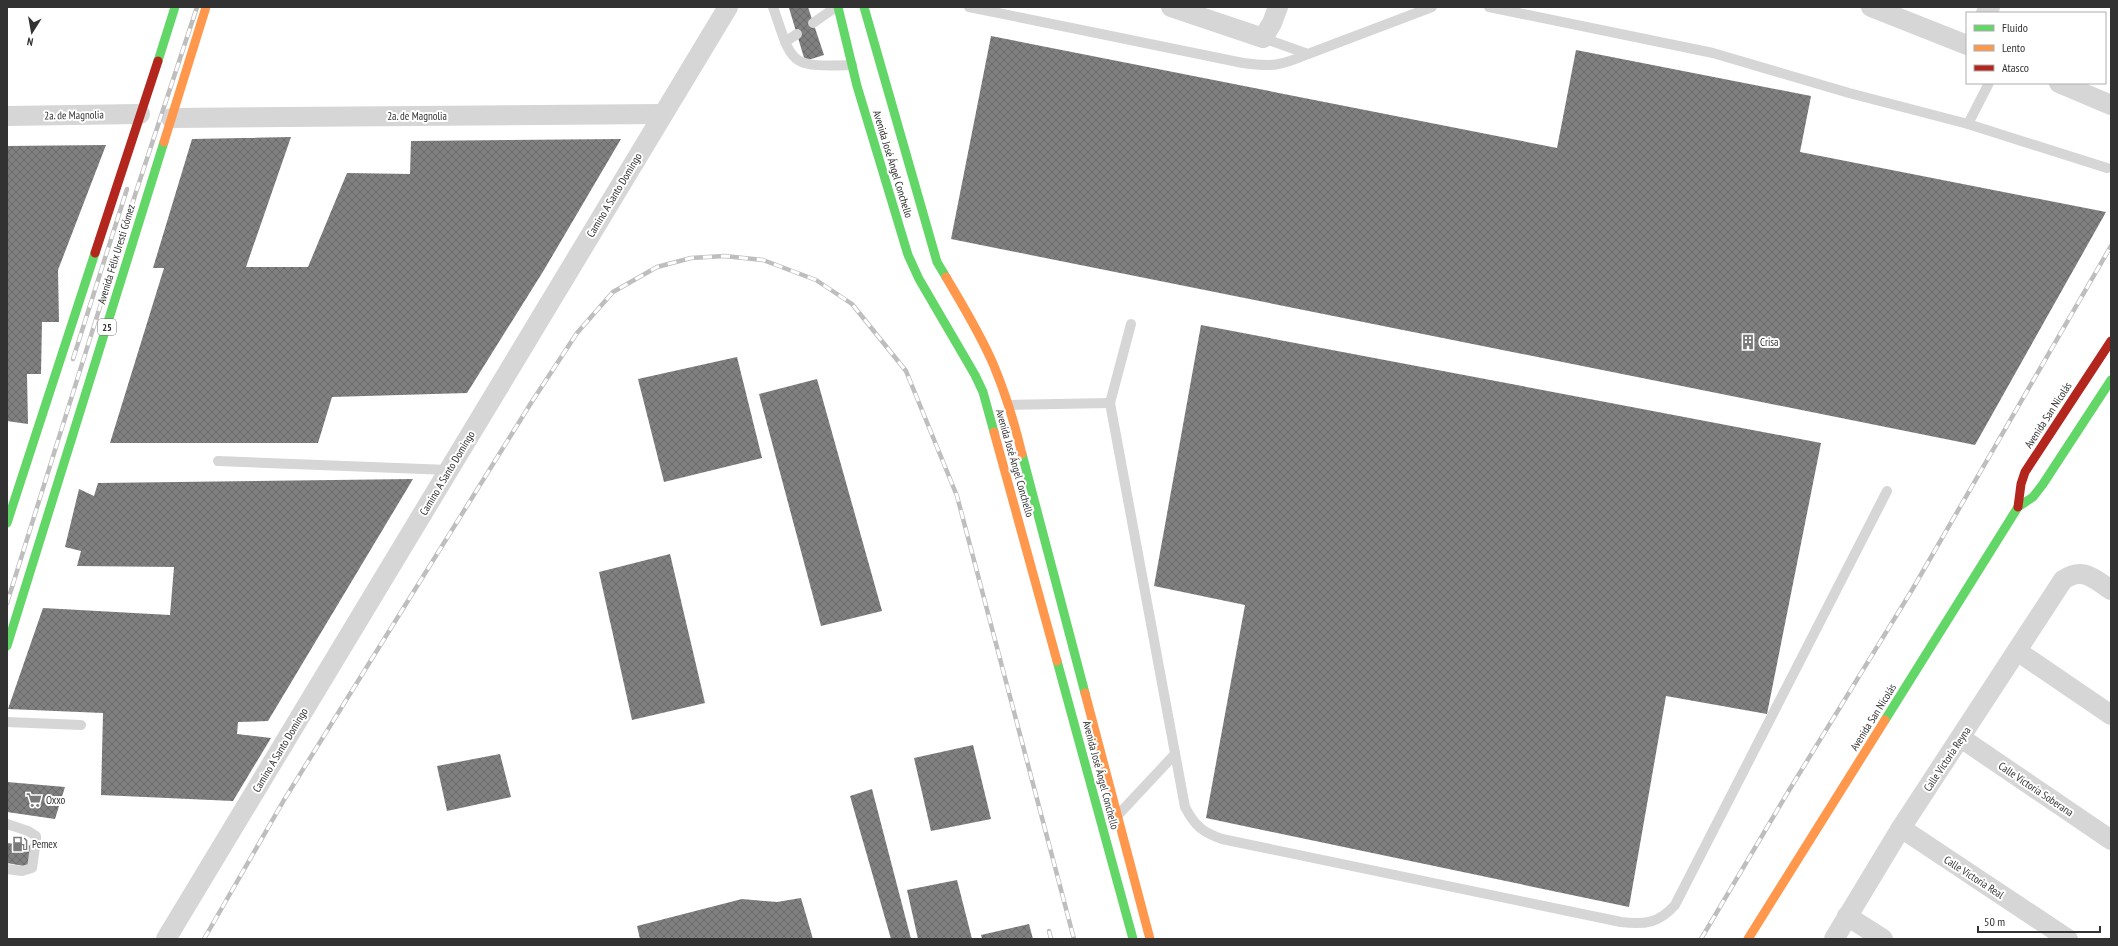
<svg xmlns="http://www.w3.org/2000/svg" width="2118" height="946" viewBox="0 0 2118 946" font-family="'PT Sans Narrow',sans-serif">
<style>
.building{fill:url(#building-cross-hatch)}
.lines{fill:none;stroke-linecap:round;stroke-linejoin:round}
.lane{stroke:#d6d6d6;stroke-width:10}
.street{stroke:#d6d6d6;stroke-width:20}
.fast{stroke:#63d668;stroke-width:9}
.slow{stroke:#ff974d;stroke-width:9}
.jam{stroke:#b3261e;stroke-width:9}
.rail-casing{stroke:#bebebe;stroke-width:4.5}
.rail{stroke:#fff;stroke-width:3;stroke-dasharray:9;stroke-linecap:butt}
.labels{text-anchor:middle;stroke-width:4;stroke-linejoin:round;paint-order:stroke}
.shield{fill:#fff;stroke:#707070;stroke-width:1}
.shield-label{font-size:10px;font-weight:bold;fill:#323232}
.street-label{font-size:11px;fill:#323232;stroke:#fff}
.poi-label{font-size:11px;fill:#323232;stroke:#fff;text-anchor:start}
</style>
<defs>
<pattern id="building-cross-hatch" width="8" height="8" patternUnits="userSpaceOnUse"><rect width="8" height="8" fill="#808080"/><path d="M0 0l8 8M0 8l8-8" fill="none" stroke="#696969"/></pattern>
</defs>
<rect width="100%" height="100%" fill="#fff"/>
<!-- building -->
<g class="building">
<path d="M793 7H808L824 55 805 61 789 8Z"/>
<path d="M991 36 1557 148 1576 50 1811 96 1800 152 2106 212 1975 445 951 239Z"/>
<path d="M291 137 246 267H308L347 173 410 174 411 141 621 139 544 270 467 393 332 397 318 443H110L164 268H153L192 139Z"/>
<path d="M106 145 58 270 59 322H42L41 374H27L28 424 7 421V146Z"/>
<path d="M1201 325 1821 443 1767 714 1666 696 1629 907 1206 818 1245 605 1154 586Z"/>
<path d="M737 357 762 458 664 482 638 379Z"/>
<path d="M817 379 882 611 821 626 759 394Z"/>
<path d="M413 479 268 721 238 722 237 734 271 738 233 801 101 795 103 713 8 709 43 608 170 615 174 567 77 566 81 551 65 547 79 489 94 496 98 483Z"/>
<path d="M670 554 705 703 632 720 599 572Z"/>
<path d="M973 745 991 819 931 831 914 758Z"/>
<path d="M500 754 511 797 447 811 437 766Z"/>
<path d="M7 782 65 787 55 819 7 812Z"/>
<path d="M872 789 911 939H891L850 796Z"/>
<path d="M7 843 34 846 29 867 7 863Z"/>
<path d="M957 880 972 939H918L907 890Z"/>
<path d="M801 898 813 939H640L637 926 742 899 777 902Z"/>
<path d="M1029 924 1033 939H982L981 935Z"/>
</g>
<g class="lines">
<!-- lane -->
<g class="lane">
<path d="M773 7C793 65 788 67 852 65"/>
<path d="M969 7 1243 63C1272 67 1280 66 1308 54"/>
<path d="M1489 7 1713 53 1849 93 1968 124 1989 83"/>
<path d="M813 23 836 7"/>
<path d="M1263 38 1308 54 1432 7"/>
<path d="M785 42 797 34"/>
<path d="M1968 124 2107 168"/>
<path d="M1131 324 1110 403 1185 807C1195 826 1202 832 1222 839L1621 922C1645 925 1659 923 1675 905L1887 491"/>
<path d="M1009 405 1110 403"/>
<path d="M218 461 449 470"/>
<path d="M7 722 81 725"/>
<path d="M1118 815 1175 754"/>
<path d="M7 824 28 831 36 836V840L32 868 22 871 7 869"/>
</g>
<!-- street -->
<g class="street">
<path d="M1171 7 1263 38 1272 23 1278 7"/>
<path d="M1871 7 1967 45"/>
<path d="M1986 13 1990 7"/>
<path d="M2059 83 2111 105"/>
<path d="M7 116 140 114"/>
<path d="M171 118 662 114"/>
<path d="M2017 651 2111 715"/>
<path d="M1961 738 2111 840"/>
<path d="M1901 828 2068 939"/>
<path d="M1847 916 1883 939"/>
<path d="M166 939 728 7"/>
<path d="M1834 939 1901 828 2063 580C2083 566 2094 579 2111 590"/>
</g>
<!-- fast -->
<g class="fast">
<path d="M838 7 857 86 908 255 919 279 975 375 983 392 994 432"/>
<path d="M864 7 937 262 946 277"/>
<path d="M158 61 175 7"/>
<path d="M1022 454 1085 693"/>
<path d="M7 523 95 253"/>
<path d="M7 646 164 142"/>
<path d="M1057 661 1133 939"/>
<path d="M1885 720 2018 507 2033 497 2043 484 2111 380"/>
</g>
<!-- slow -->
<g class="slow">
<path d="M164 142 206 7"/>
<path d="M946 277C963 306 981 335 994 366 1006 395 1015 425 1022 454"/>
<path d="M994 432 1057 661"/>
<path d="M1085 693 1150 939"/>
<path d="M1748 939 1885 720"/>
</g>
<!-- jam -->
<g class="jam">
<path d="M95 253 158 61"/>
<path d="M2018 507 2021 484 2025 472 2111 341"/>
</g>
<defs>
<g id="rail">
<path d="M73 359 127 189"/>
<path d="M7 603 136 192 197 7"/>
<path d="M1049 931 1051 939"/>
<path d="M204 939 284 800 531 403 577 333 613 292 657 267 691 258 724 256 763 260 816 280 852 304 906 371 957 496 1074 939"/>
<path d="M1701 939 1788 792 1912 590 2111 246"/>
</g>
</defs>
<!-- rail casing -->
<use href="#rail" class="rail-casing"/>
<!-- rail -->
<use href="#rail" class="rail"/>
</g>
<!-- icons -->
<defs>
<symbol id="building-bare" viewBox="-9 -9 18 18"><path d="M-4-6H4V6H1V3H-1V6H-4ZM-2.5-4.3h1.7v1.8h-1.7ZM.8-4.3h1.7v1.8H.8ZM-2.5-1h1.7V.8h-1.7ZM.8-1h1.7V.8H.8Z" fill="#7a7a7a" stroke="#fff" stroke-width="2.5" paint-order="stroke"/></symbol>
<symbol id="supermarket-bare" viewBox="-9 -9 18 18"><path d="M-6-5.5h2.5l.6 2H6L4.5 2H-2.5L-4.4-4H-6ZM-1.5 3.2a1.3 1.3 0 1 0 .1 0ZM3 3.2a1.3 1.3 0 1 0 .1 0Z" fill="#7a7a7a" stroke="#fff" stroke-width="2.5" paint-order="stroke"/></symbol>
<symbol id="fuel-bare" viewBox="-9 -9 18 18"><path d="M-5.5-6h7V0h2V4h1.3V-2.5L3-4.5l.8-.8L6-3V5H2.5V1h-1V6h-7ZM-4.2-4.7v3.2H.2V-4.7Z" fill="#7a7a7a" stroke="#fff" stroke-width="2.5" paint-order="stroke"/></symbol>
</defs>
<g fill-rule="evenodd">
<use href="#building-bare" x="1737" y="331" width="22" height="22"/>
<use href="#supermarket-bare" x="23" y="789" width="22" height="22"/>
<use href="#fuel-bare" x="9" y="833" width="22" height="22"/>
</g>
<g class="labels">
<!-- shield labels -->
<rect class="shield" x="98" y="319" width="18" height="16" rx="3"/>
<g class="shield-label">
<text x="107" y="331">25</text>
</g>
<!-- street labels -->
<g class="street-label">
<text transform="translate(74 115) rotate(-1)" y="4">2a. de Magnolia</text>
<text x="417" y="120">2a. de Magnolia</text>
<text transform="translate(893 164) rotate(73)" y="4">Avenida José Ángel Conchello</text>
<text transform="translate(614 195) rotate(-59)" y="4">Camino A Santo Domingo</text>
<text transform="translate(116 254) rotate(-73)" y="4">Avenida Félix Uresti Gómez</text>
<text transform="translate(2048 415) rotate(-57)" y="4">Avenida San Nicolás</text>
<text transform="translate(1015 463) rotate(74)" y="4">Avenida José Ángel Conchello</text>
<text transform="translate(447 473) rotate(-59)" y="4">Camino A Santo Domingo</text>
<text transform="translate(1873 717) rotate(-58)" y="4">Avenida San Nicolás</text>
<text transform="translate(280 750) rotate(-59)" y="4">Camino A Santo Domingo</text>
<text transform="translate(1947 759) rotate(-56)" y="4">Calle Victoria Reyna</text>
<text transform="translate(1101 775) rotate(75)" y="4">Avenida José Ángel Conchello</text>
<text transform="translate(2036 789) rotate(34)" y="4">Calle Victoria Soberana</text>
<text transform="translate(1974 877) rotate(33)" y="4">Calle Victoria Real</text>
</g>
<!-- poi labels -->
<g class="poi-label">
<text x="1760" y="346">Crisa</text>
<text x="46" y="804">Oxxo</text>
<text x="32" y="848">Pemex</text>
</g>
</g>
<!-- border -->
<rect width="2118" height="946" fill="none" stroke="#323232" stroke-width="16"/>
<!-- legend -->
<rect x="1966" y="12" width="140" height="72" fill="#ffffff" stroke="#adadad"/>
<rect x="1974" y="25" width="20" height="6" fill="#63d668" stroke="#adadad"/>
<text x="2002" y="32" font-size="12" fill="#323232">Fluido</text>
<rect x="1974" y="45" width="20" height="6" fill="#ff974d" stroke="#adadad"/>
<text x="2002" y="52" font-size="12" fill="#323232">Lento</text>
<rect x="1974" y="65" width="20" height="6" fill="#b3261e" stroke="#adadad"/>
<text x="2002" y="72" font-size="12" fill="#323232">Atasco</text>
<!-- north arrow -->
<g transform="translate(32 32) rotate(191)" stroke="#ffffff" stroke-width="3" paint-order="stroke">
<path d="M0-3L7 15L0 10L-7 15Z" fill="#323232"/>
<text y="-6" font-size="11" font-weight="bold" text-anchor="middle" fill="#323232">N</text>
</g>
<!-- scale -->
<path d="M1978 926v6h122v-6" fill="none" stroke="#323232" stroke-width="2"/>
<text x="1984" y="926" font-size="12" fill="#323232" stroke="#ffffff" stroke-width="3" paint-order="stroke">50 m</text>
</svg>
